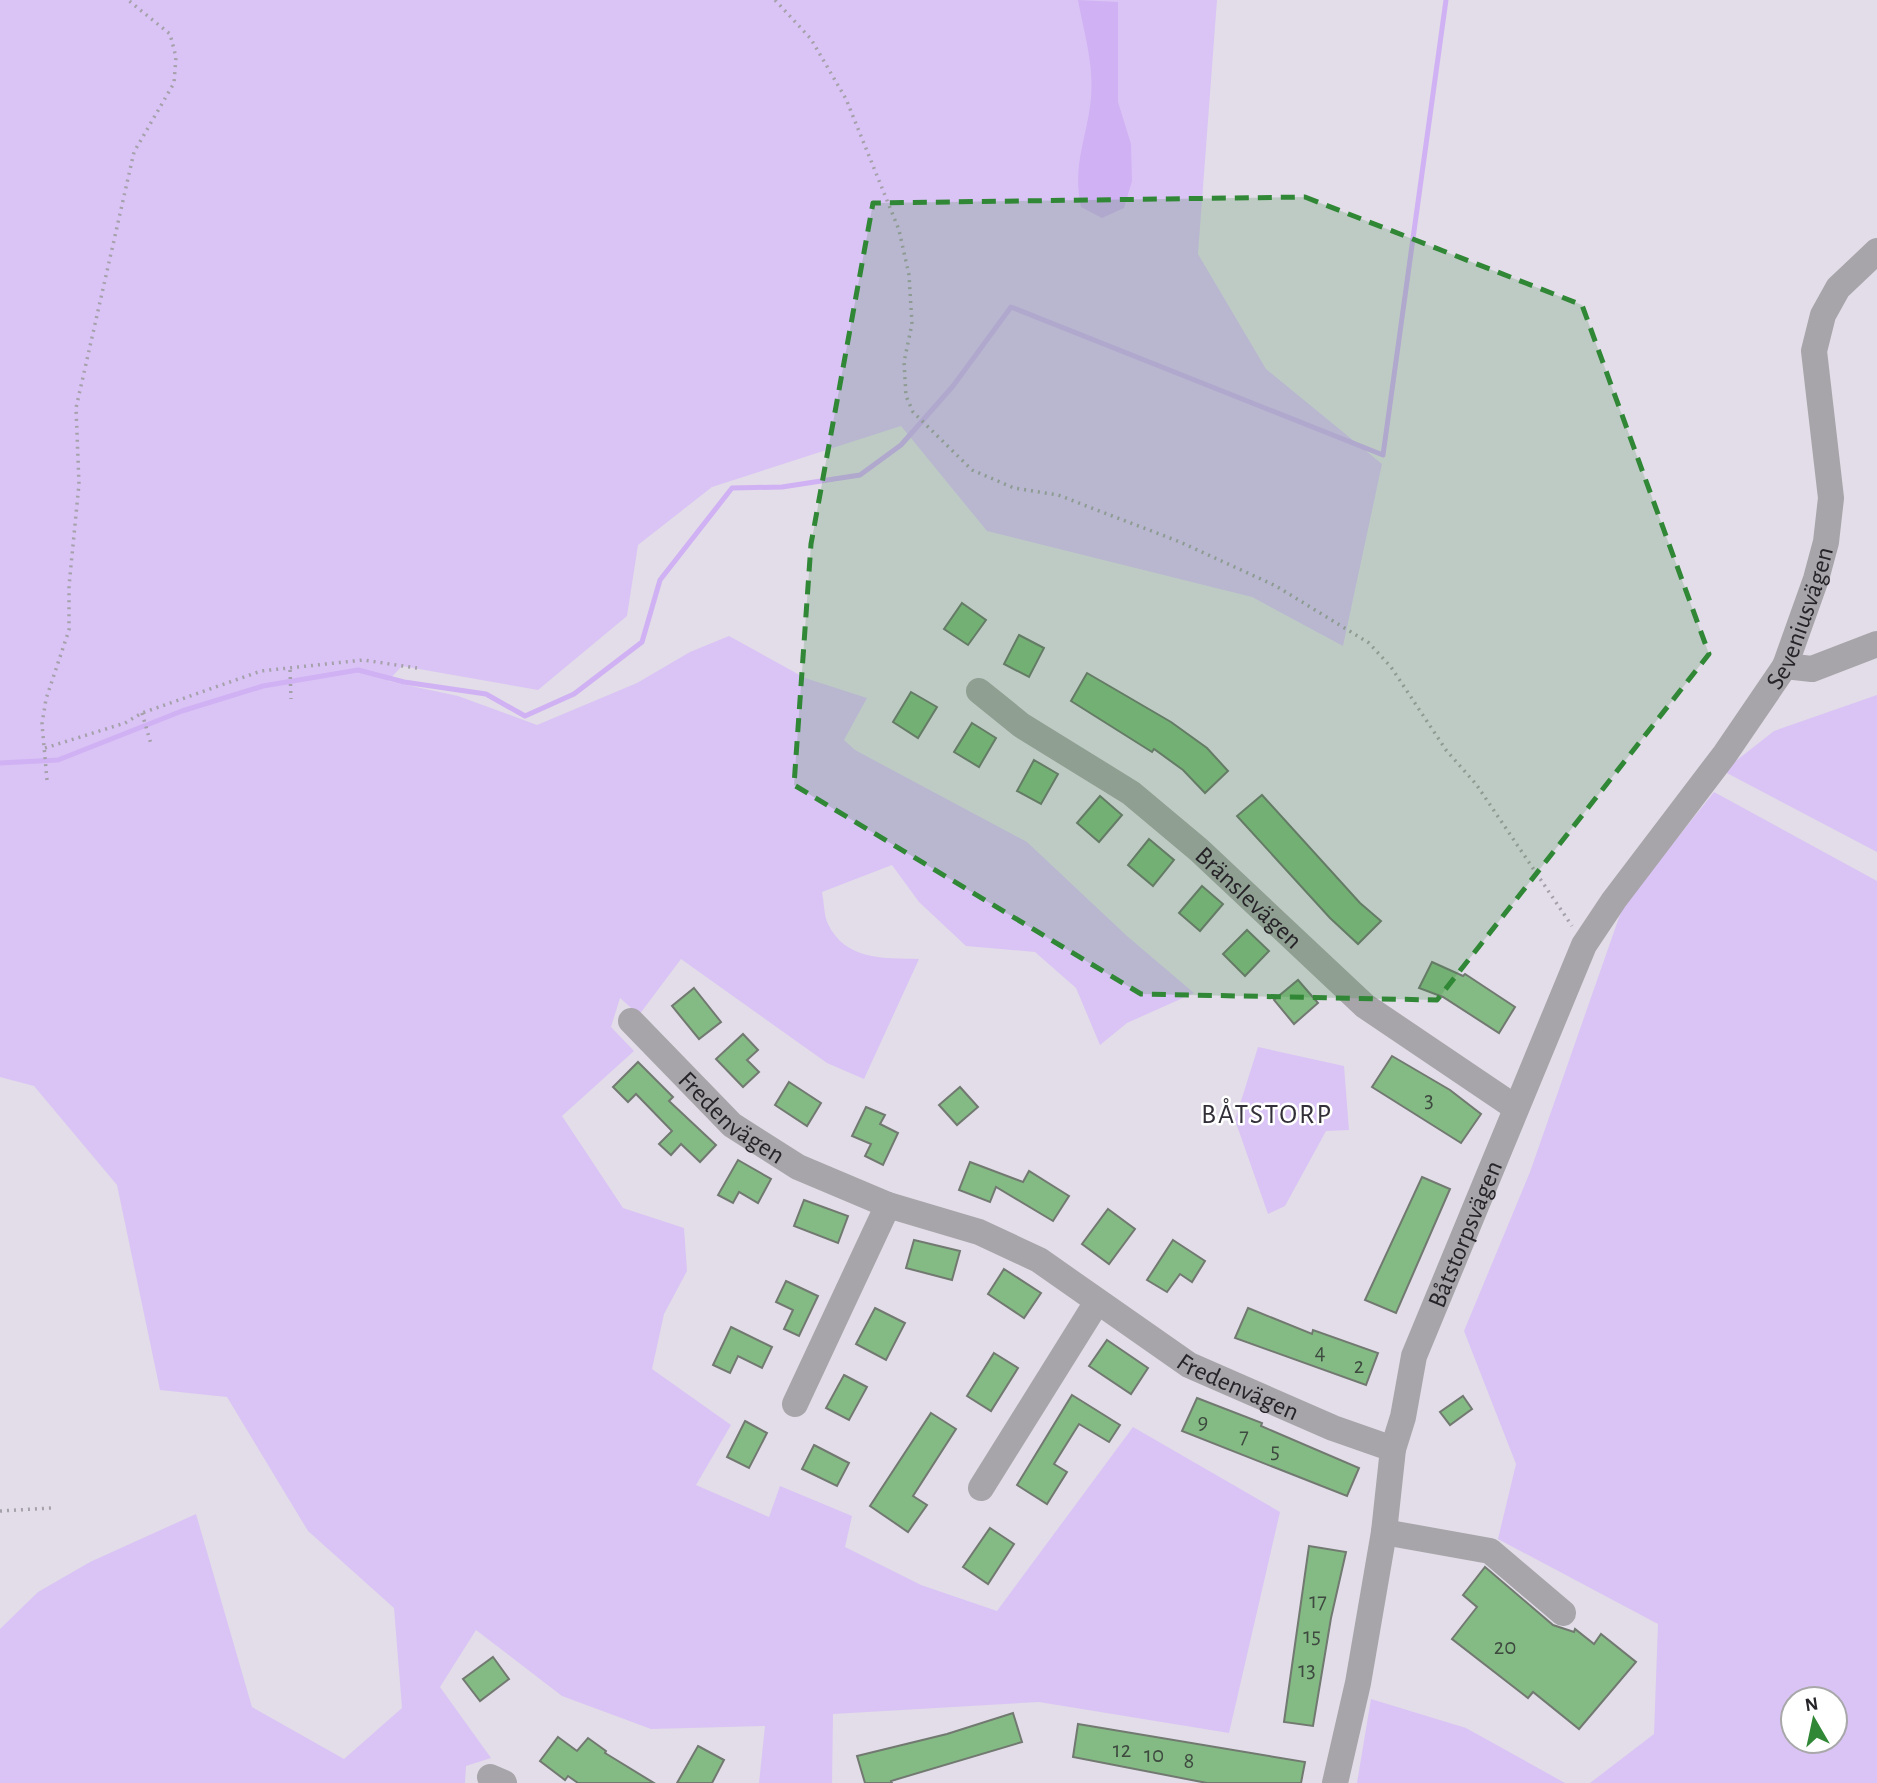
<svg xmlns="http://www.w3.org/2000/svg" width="1877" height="1783" viewBox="0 0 1877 1783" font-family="'Alegreya Sans',sans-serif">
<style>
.green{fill:#dac4f5;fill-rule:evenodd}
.water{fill:#d0b1f3}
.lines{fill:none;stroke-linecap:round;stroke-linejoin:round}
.stream{stroke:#d0b1f3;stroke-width:5}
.building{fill:#84bb84;stroke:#717971;stroke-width:2}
.path{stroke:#a5a1aa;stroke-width:3.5;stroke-dasharray:2 5;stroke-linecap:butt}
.minor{stroke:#a7a5a9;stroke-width:26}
.marked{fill:#308736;fill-opacity:0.2;stroke:#308736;stroke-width:5;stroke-dasharray:14 9;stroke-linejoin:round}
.labels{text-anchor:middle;stroke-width:5;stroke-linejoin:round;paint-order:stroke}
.number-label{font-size:23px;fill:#3e4a3f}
.street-label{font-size:26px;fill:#262428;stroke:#fff}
.neighbourhood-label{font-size:28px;letter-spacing:2px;fill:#343039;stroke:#fff}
</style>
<rect width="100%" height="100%" fill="#e2dde8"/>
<!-- green -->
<g class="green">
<path d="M0 0H1217L1198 254 1266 369 1382 464 1343 646 1252 597 987 531 901 426 712 487 638 545 627 616 538 690 402 666 388 681 458 696 537 725 637 683 690 652 729 636 805 678 867 698 844 740 855 750 1027 842 1127 936 1194 993 1127 1023 1100 1045 1076 988 1035 952 966 946 919 902 892 865 822 892C824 902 824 916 828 924 846 961 884 958 919 959L864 1079 827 1063 681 959 639 1015 620 998 611 1027 634 1051 562 1116 623 1208 684 1228 687 1271 664 1314 652 1369 731 1425 696 1485 769 1517 780 1486 852 1516 845 1547 921 1585 997 1611 1133 1427 1280 1512 1229 1733 1039 1702 833 1714 832 1783H759L765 1726 651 1729 562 1696 476 1630 440 1687 491 1758 466 1766 465 1783H0V1629L38 1592 90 1562 196 1514 252 1707 344 1759 402 1708 394 1608 308 1531 227 1397 160 1390 117 1185 34 1086 0 1077Z"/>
<path d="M1877 695V852L1723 771 1774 731Z"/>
<path d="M1714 792 1877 881V1783H1590L1654 1734 1658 1624 1498 1539 1516 1464 1464 1331 1530 1172 1623 906ZM1793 1699H1835V1741H1793Z"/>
<path d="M1258 1047 1344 1066 1349 1130 1326 1131 1285 1206 1268 1214 1235 1120Z"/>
<path d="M1371 1699 1466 1728 1565 1783H1357Z"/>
</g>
<!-- water -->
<path class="water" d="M1078 0 1118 2V102L1131 144 1132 181 1124 208 1102 218 1081 207C1072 163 1087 139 1091 98 1094 64 1084 33 1078 0Z"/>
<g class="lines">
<!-- stream -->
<path class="stream" d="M0 763 58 760 182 711 263 686 358 670 404 682 486 694 525 716 574 694 642 642 660 580 732 488 782 487 860 475 901 445 953 386 1011 307 1383 455 1446 0"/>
</g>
<!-- building -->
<g class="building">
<path d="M962 603 986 620 968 645 944 629Z"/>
<path d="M1019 635 1044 648 1029 677 1004 664Z"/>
<path d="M1087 673 1171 722 1207 748 1228 771 1205 793 1183 770 1154 749 1152 752 1071 701Z"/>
<path d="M911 692 937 707 918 738 893 722Z"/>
<path d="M972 723 996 738 979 767 954 752Z"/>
<path d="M1034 760 1058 774 1041 804 1017 791Z"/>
<path d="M1262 795 1360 903 1381 921 1358 944 1330 918 1237 816Z"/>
<path d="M1100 796 1122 815 1099 842 1077 823Z"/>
<path d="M1149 839 1174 860 1153 886 1128 865Z"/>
<path d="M1202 886 1223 904 1200 931 1179 913Z"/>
<path d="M1247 930 1269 951 1245 976 1223 954Z"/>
<path d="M1432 962 1463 976 1465 974 1515 1007 1499 1033 1443 997 1419 988Z"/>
<path d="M1298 980 1318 1003 1294 1024 1274 1000Z"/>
<path d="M694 988 721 1022 699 1039 672 1006Z"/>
<path d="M743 1034 758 1050 747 1060 759 1072 743 1087 716 1059Z"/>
<path d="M1392 1056 1450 1090 1481 1114 1461 1143 1372 1087Z"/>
<path d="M638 1062 673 1097 669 1101 716 1145 700 1162 681 1144 671 1155 659 1144 672 1131 636 1094 628 1102 613 1087Z"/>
<path d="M789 1082 821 1103 807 1126 775 1105Z"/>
<path d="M960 1087 978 1107 957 1125 939 1105Z"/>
<path d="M866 1107 885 1115 880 1124 898 1133 883 1165 865 1156 871 1144 852 1136Z"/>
<path d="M738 1160 771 1179 758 1203 739 1192 733 1203 718 1195Z"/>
<path d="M970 1162 1023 1182 1029 1171 1069 1196 1053 1221 996 1187 990 1202 959 1190Z"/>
<path d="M1422 1177 1450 1189 1396 1313 1365 1300Z"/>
<path d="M804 1200 848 1216 838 1243 794 1226Z"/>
<path d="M1108 1209 1135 1229 1109 1264 1082 1244Z"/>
<path d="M914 1240 960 1251 952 1280 906 1268Z"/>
<path d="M1173 1240 1205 1261 1192 1282 1180 1274 1167 1292 1147 1280Z"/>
<path d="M1004 1269 1041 1293 1024 1318 988 1294Z"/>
<path d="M786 1281 818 1296 799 1336 784 1329 793 1310 776 1302Z"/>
<path d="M875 1308 905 1323 886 1360 856 1344Z"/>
<path d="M1248 1308 1312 1334 1313 1330 1378 1353 1366 1385 1235 1338Z"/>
<path d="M731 1327 772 1347 762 1368 738 1356 730 1373 713 1365Z"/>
<path d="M1107 1340 1148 1368 1131 1394 1089 1366Z"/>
<path d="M994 1353 1018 1368 991 1411 967 1396Z"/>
<path d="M844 1375 867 1387 849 1420 826 1408Z"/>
<path d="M1072 1395 1120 1425 1109 1442 1079 1424 1054 1464 1067 1472 1047 1504 1017 1485Z"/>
<path d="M1463 1396 1472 1409 1450 1425 1440 1412Z"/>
<path d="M1197 1398 1262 1423 1261 1426 1359 1468 1347 1496 1182 1431Z"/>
<path d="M931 1413 956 1429 913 1496 927 1505 908 1532 870 1506Z"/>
<path d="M745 1421 767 1433 749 1468 727 1457Z"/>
<path d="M814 1445 849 1463 837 1486 802 1469Z"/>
<path d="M990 1528 1014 1544 988 1584 963 1567Z"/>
<path d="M1309 1546 1346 1552 1331 1618 1313 1726 1284 1722Z"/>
<path d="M1485 1567 1553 1625 1574 1632 1575 1629 1594 1644 1601 1634 1636 1662 1579 1729 1533 1692 1528 1698 1452 1639 1477 1607 1463 1595Z"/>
<path d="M493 1657 509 1679 480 1701 463 1679Z"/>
<path d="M1013 1713 1022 1742 891 1781 892 1783H865L857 1756 947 1734Z"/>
<path d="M1078 1724 1305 1762 1301 1783H1207L1073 1757Z"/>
<path d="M558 1737 577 1751 588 1738 606 1751 605 1753 654 1783H578L568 1776 565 1780 540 1761Z"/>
<path d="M698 1746 724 1760 712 1783H677Z"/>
</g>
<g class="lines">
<!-- path -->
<g class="path">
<path d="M775 0 811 39 846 99 899 230 909 275 912 324 904 362 906 396 913 412 972 470 1014 488 1058 495 1180 542 1276 586 1369 643 1391 667 1446 750 1476 784 1572 926"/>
<path d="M290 670 291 699"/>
<path d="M142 713 151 744"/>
<path d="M45 748 125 723 142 713 261 671 363 660 417 668"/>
<path d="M47 780 42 724 46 699 69 630V586L79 484 76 408 134 152 174 83 176 57 170 34 128 0"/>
<path d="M0 1511 51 1508"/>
</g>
<!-- minor -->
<g class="minor">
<path d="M1785 666 1812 669 1877 644"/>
<path id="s1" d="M979 691 1021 725 1131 793 1199 850 1365 1006 1516 1108"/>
<path id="s2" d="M631 1021 732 1125 798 1167 888 1205 979 1232 1039 1260 1189 1365 1333 1428 1393 1449"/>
<path d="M795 1404 888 1205"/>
<path d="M981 1488 1097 1302"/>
<path d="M1384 1532 1490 1551 1563 1613"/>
<path d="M490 1777 504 1783"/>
<path id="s3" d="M1335 1783 1358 1683 1384 1532 1393 1449 1403 1417 1414 1356 1584 945 1614 900 1725 754 1785 666 1816 579 1826 542 1831 498 1814 351 1823 315 1838 288 1877 251"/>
</g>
</g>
<!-- marked area -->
<path class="marked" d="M1305 197 1582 305 1709 654 1437 1000 1141 994 794 785 811 544 873 203Z"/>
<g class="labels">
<!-- number labels -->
<g class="number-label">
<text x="1429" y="1107">3</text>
<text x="1320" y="1359">4</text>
<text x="1359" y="1373">2</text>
<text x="1203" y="1429">9</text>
<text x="1244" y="1443">7</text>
<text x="1275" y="1458">5</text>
<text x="1318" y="1608">17</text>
<text x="1312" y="1643">15</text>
<text x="1505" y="1654">20</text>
<text x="1307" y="1677">13</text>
<text x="1122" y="1757">12</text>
<text x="1154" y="1762">10</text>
<text x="1189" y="1768">8</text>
</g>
<!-- street labels -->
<g class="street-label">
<text dy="9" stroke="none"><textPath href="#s3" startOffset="1274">Seveniusvägen</textPath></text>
<text dy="9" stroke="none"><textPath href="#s1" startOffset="341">Bränslevägen</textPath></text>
<text dy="9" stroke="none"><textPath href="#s2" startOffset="140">Fredenvägen</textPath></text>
<text dy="9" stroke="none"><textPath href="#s3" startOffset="567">Båtstorpsvägen</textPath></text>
<text dy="9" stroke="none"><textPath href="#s2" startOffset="719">Fredenvägen</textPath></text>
</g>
<!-- neighbourhood labels -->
<g class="neighbourhood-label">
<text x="1267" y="1123">BÅTSTORP</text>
</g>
</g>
<!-- north arrow -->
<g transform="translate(1814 1720) rotate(351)"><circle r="33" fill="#ffffff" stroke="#a8a7a9" stroke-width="2"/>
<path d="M0-5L12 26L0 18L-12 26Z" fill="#308736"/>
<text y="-10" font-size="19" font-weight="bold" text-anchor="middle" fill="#262428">N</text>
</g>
</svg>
